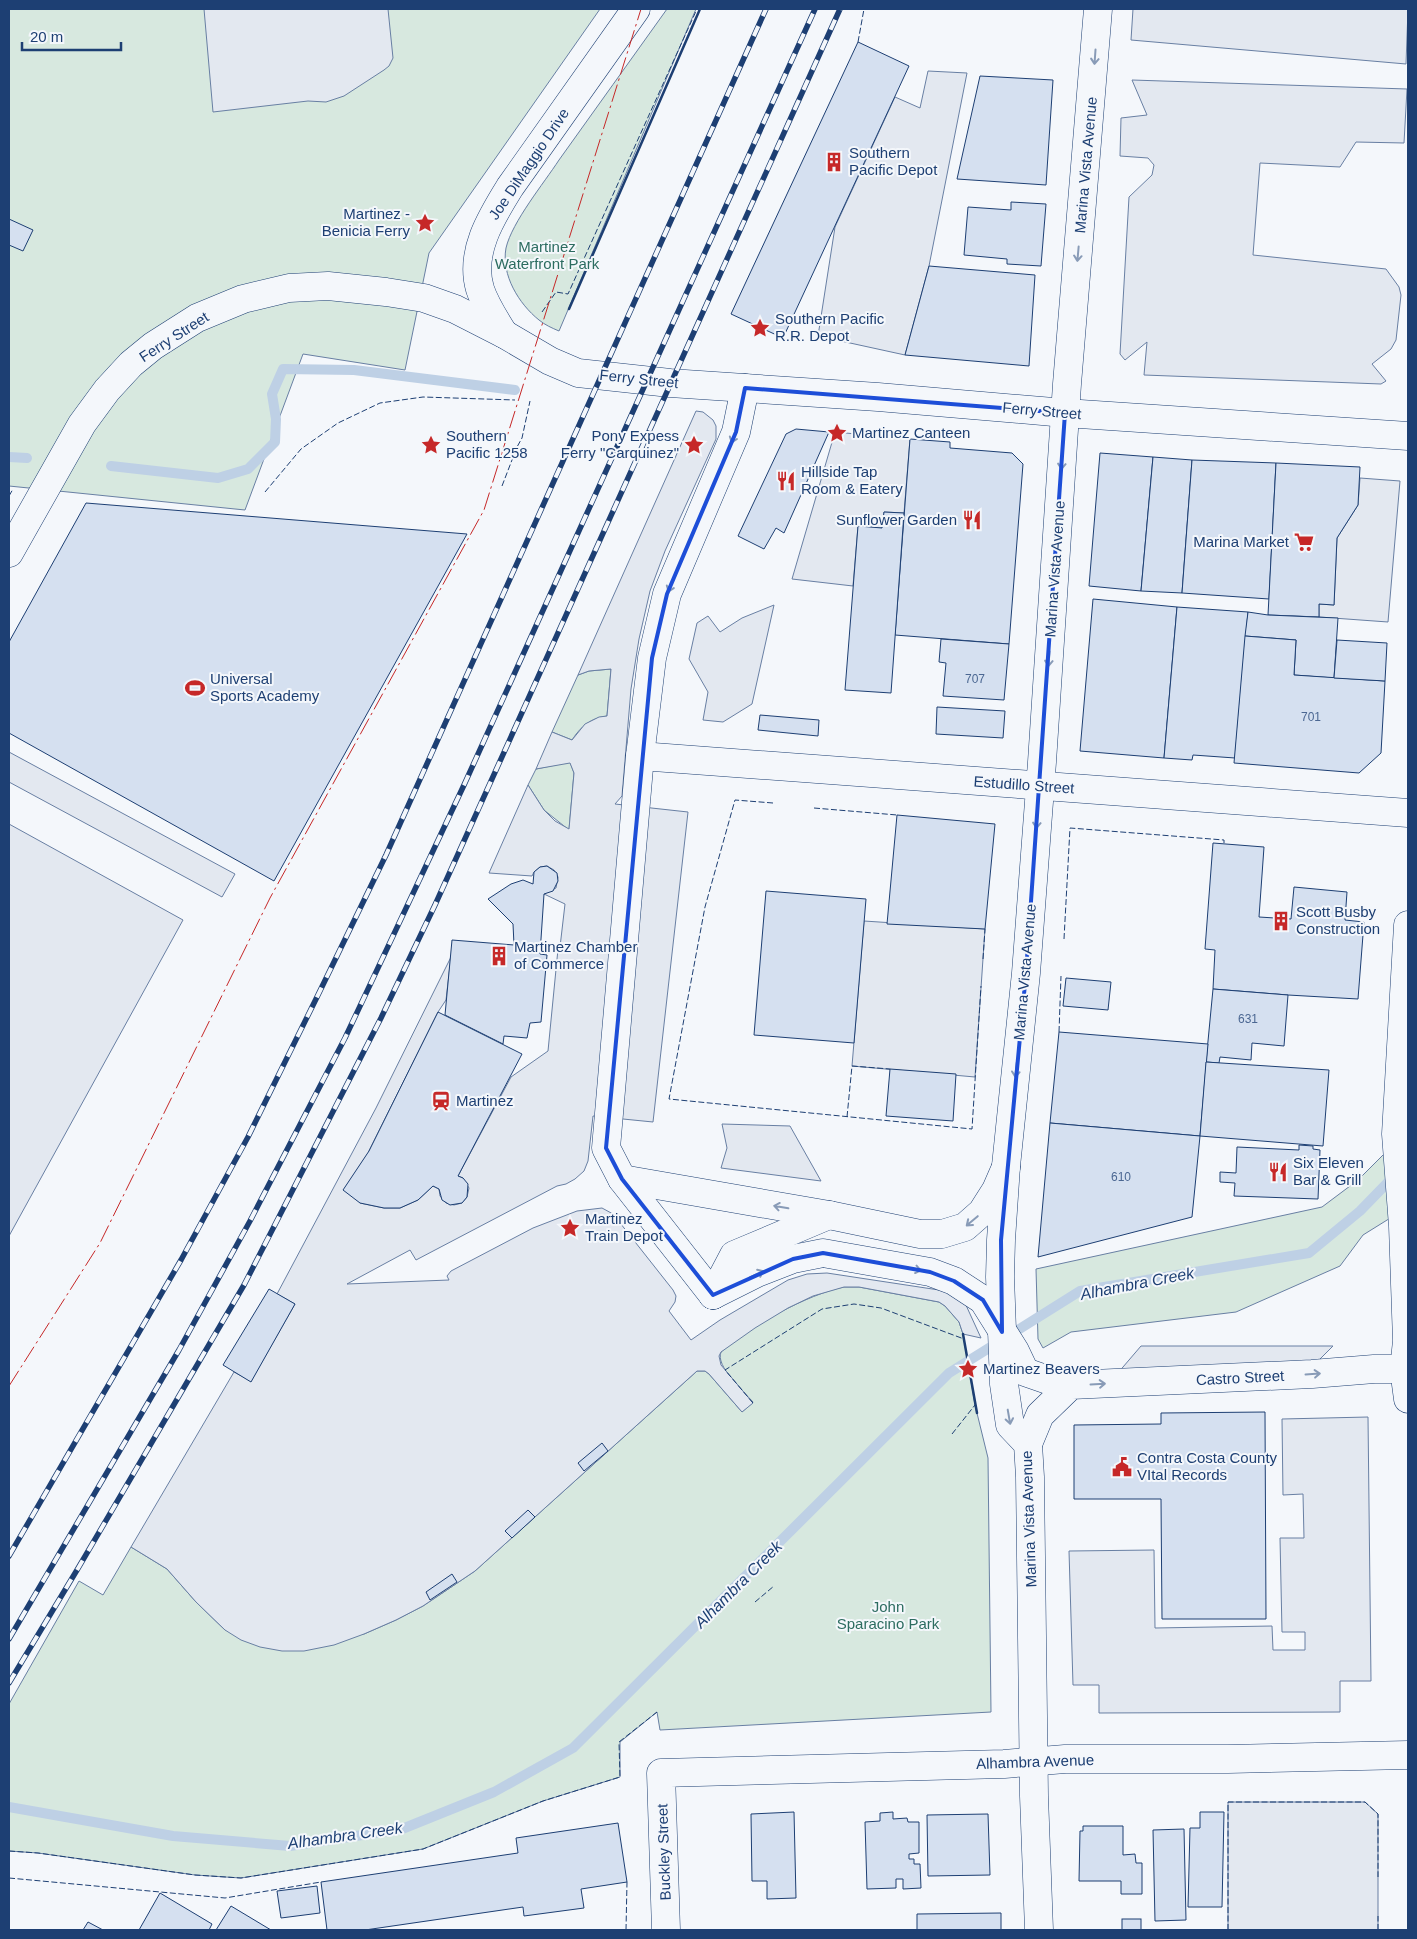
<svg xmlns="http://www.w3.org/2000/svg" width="1417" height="1939" viewBox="0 0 1417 1939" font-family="Arial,sans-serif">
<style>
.green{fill:#d7e8df;stroke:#687fa3}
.parking{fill:#e3e8f0;stroke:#687fa3}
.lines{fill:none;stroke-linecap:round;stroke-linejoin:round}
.stream{stroke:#bed0e5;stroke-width:10}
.building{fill:#d5e0f0;stroke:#1d3f73}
.minor-casing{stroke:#1d3f73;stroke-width:29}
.major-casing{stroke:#1d3f73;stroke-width:29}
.minor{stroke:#f4f7fb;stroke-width:28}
.major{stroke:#f4f7fb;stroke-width:28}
.rail-casing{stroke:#1d3f73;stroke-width:5.5}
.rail{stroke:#f4f7fb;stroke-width:4;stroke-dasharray:11;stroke-linecap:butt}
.fence{stroke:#1d3f73;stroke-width:1;stroke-dasharray:6 2.5;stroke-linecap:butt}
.wall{stroke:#1d3f73;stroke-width:2.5}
.power{stroke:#c62828;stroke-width:1;stroke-dasharray:18 4 2.5 4;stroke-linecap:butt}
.oneway{stroke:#889bb7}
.marked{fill:none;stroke:#1d4ed8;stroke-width:4;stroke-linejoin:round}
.labels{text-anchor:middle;stroke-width:4;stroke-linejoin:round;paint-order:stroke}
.number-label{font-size:12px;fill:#4b6792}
.poi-label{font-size:15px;fill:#1d3f73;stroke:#f4f7fb;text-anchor:start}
.street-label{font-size:15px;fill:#1d3f73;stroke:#f4f7fb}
.park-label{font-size:15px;fill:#2c6c60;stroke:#f4f7fb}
.water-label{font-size:16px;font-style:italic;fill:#1d3f73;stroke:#f4f7fb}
</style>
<rect width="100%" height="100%" fill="#f4f7fb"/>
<!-- green -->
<g class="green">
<path d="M9 9H600L429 253 405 370 303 354 245 510 9 486Z"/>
<path d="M667 9H696L559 331C552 328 545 325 539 320 519 304 501 275 506 248 512 222 544 183 559 160 595 110 631 59 667 9Z"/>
<path d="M611 669 607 716C591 718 581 726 572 740L552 732 578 675 589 671Z"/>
<path d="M570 762 574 773 569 830 544 810 528 785 536 769Z"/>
<path d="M1408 1130V1207L1363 1235 1340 1266 1236 1312 1071 1332 1043 1348 1038 1339 1036 1269 1322 1207 1358 1180Z"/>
<path d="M844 1287H859L939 1302 945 1306 959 1322 963 1334 975 1405 988 1458 991 1712 660 1730 657 1712 620 1742V1777L543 1801 423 1849 241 1878 195 1875 38 1853 9 1851V1704L79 1581 103 1595 131 1547 167 1569 196 1602 225 1630 364 1634 396 1620 423 1606 475 1571 697 1371H705L709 1374 742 1412 753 1402C744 1392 715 1366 721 1352 748 1327 808 1294 844 1287Z"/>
</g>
<!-- parking -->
<g class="parking">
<path d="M204 9H388L393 58 389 66 384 70 344 96 326 102 308 101 213 112Z"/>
<path d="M1133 9H1408L1406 64 1131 40Z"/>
<path d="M928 71 967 73 929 266 905 355 818 336 835 227 895 97 920 108Z"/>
<path d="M1132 80 1407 89 1404 143 1356 142 1340 167 1260 163 1253 255 1386 269 1399 287 1401 295 1396 340 1391 349 1372 364 1386 381 1381 384 1144 375 1147 342 1125 360 1120 354 1129 197 1152 175 1154 165 1148 158 1120 156 1121 118 1147 115Z"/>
<path d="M696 411 703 412 713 420 716 426V439L665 551 650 591 639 639 631 689 622 796 615 804 688 812 653 1122 593 1116 588 1161 584 1171 575 1179 566 1184 557 1186 416 1260 410 1250 347 1284 449 1280 447 1276 451 1271 533 1228 577 1211 602 1208 613 1214 673 1290 676 1296 675 1302 669 1311 691 1340 720 1320 788 1280 807 1274 827 1273 939 1290 951 1294 965 1303 981 1338 963 1334 959 1322 945 1306 939 1302 859 1287H844L813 1296 788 1308 755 1328 721 1352 719 1356 721 1365 753 1403 742 1412 709 1374 705 1371H697L475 1571 423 1606 396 1620 364 1634 334 1645 304 1651H282L260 1647 241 1640 225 1630 196 1602 167 1569 131 1547 234 1372 251 1381 295 1304 277 1294 376 1108 451 957 446 1000 438 1012 369 1151 360 1203 384 1208H400L418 1200 433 1186 439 1189 440 1196 446 1203 454 1205 462 1203 467 1197 469 1188 463 1178 458 1176 511 1077 548 1051 558 949 560 947 565 904 544 894 556 888 558 877 554 870 547 866 540 867 534 872 532 876 489 873 528 785 544 810 555 821 569 829 574 773 570 763 536 769 552 732 572 740 585 724 599 717 607 716 611 669 589 671 578 675Z"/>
<path d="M835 432 910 439 904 513 884 512 882 528 858 526 853 586 792 579Z"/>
<path d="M1360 478 1400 481 1388 622 1319 617V604L1334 605 1337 538 1358 505Z"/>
<path d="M774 605 752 704 723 722 703 720 708 692 689 659 697 623 708 616 720 632 742 618Z"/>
<path d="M9 752 235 874 222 897 9 782Z"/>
<path d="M9 824 183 920 9 1236Z"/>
<path d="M864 921 985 929 975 1077 852 1066Z"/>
<path d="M722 1124 790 1126 821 1181 721 1168 727 1148Z"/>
<path d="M1141 1346H1333L1309 1370 1117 1374Z"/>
<path d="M1368 1417 1371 1681H1340V1712L1099 1713V1685H1073L1069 1551 1154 1550 1155 1628 1272 1626 1273 1650H1305V1632H1282L1280 1538H1304L1303 1494 1283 1495 1282 1419Z"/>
<path d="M1228 1802H1365L1378 1814V1930H1228Z"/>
</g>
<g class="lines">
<!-- stream -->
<g class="stream">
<path d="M9 457 27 458"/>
<path d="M111 466 218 478 248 469 275 442 276 419 272 394 283 369 354 370 515 390"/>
<path d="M9 1807 173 1836 290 1846 402 1829 494 1792 573 1748 949 1373 1080 1291 1309 1253 1360 1211 1395 1175"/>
</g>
</g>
<!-- building -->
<g class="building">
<path d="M858 42 909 66 783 338 731 314Z"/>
<path d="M980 76 1053 80 1046 185 957 179Z"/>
<path d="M1011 202 1046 204 1041 266 1007 264V259L964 255 968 207 1011 210Z"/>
<path d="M9 219 33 230 23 251 9 245Z"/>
<path d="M929 266 1035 275 1029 366 905 355Z"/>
<path d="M796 429 829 432 784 533 776 528 764 549 738 536 786 434Z"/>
<path d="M910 439 950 442V448L1012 453 1023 464 1009 644 895 635Z"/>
<path d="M1100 453 1153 457 1141 591 1089 586Z"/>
<path d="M1153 457 1192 460 1182 593 1141 591Z"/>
<path d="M1192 460 1276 463 1269 599 1182 593Z"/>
<path d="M1276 463 1360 467 1358 505 1337 538 1334 605 1319 604V617L1268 615Z"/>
<path d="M86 503 467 534 274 881 9 733V642Z"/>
<path d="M884 512 904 513 891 693 845 690 858 526 882 528Z"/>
<path d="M1093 599 1177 607 1164 758 1080 751Z"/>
<path d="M1177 607 1248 612 1235 758 1193 755 1192 760 1164 758Z"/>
<path d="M1248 612 1268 615 1338 618 1334 678 1294 675 1296 640 1245 636Z"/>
<path d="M1245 636 1296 640 1294 675 1385 681 1381 753 1359 773 1234 763Z"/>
<path d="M941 639 1009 644 1004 700 943 696 946 663 939 662Z"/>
<path d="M1337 640 1387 643 1385 681 1334 678Z"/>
<path d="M937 707 1005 711 1003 738 936 734Z"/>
<path d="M760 715 819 720 818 736 758 730Z"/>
<path d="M897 815 995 824 985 929 887 924Z"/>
<path d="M1213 843 1264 847 1259 917 1291 919 1294 887 1347 892 1345 920 1364 922 1358 999 1288 995 1213 989 1215 950 1205 949Z"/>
<path d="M547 866 557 873 558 881 553 891 544 894 540 954 547 955 541 1022 530 1023 527 1038 504 1036 503 1044 445 1015 452 940 514 945 513 924 488 899 511 884 523 880 533 884 534 872 540 867Z"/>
<path d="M766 891 866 899 854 1043 754 1035Z"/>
<path d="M1066 978 1111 982 1108 1010 1063 1006Z"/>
<path d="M1213 989 1288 995 1284 1046 1252 1043 1251 1060 1220 1057 1219 1063 1206 1062Z"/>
<path d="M438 1012 522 1054 458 1176 463 1178 468 1184 467 1197 462 1203 450 1205 442 1200 439 1189 433 1186 418 1200 400 1208H384L360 1203 343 1190 369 1151Z"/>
<path d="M1059 1032 1208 1044 1200 1136 1050 1123Z"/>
<path d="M1206 1062 1329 1070 1323 1146 1200 1136Z"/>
<path d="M890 1069 956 1074 953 1121 886 1116Z"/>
<path d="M1050 1123 1200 1136 1192 1217 1038 1257Z"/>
<path d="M1299 1145 1313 1146V1149L1320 1150 1318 1199 1234 1196 1235 1183 1220 1182V1172L1236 1173 1237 1147 1299 1150Z"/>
<path d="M269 1289 295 1304 251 1382 223 1365Z"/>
<path d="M1265 1412 1266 1619H1162L1161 1499H1074V1425L1161 1424V1413Z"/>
<path d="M602 1443 608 1451 584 1471 578 1463Z"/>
<path d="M528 1510 535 1517 512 1538 505 1531Z"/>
<path d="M452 1574 457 1582 430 1600 426 1592Z"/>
<path d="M794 1812 796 1898 767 1899V1881H752L751 1814Z"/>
<path d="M893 1812V1819L907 1818 908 1822H919V1853L909 1854V1859H914V1864H920L921 1888 903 1889V1879H896V1888L867 1889 865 1822 880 1821V1813Z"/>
<path d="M1200 1812H1224L1222 1907H1188L1190 1828H1200Z"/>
<path d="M988 1814 990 1875 928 1876 927 1815Z"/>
<path d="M618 1823 627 1882 581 1889 584 1908 524 1916 523 1907 365 1930H327L321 1882 518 1853 516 1838Z"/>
<path d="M1083 1826H1123V1855L1135 1854 1136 1863H1142V1894H1121V1881H1079L1080 1831H1083Z"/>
<path d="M1184 1829 1186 1920 1155 1921 1153 1830Z"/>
<path d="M317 1886 320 1913 281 1918 277 1891Z"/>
<path d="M160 1893 212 1924 209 1930H139Z"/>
<path d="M231 1906 271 1930H216Z"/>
<path d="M1001 1913V1930H917V1914Z"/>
<rect x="1122" y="1919" width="19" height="11"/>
<path d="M88 1922 103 1930H83Z"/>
</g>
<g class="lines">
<defs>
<g id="minor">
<path d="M504 334C495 320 485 304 480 289 469 252 492 216 510 187L636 9"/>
<path d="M9 553 82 424 107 390 131 364 153 346 197 318 243 299 289 288 328 286 386 292 424 298 455 309 504 334 550 361 578 373 670 383 878 397 1065 413 1408 436"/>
<path d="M640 756 1408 813"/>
<path d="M622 1179 829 1215 920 1234H942L965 1227 982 1212 996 1190 1006 1167"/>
<path d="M713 1295 622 1179 606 1148 640 756 652 658 667 594 736 432 745 388"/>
<path d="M713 1295 757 1273 793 1259 823 1253 930 1272 954 1281 983 1300 1015 1351 1025 1372 1048 1380 1071 1385"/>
<path d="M713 1295 734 1255 829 1215"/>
<path d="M1028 1444 1040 1415 1071 1385 1312 1374 1374 1369H1408"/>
<path d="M666 1930 661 1773 1004 1764 1065 1759H1228L1408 1755"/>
</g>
<g id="major">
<path d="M1408 925 1396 1134 1403 1226 1407 1341 1404 1369 1408 1399"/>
<path d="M1039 1930 1034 1796 1030 1477 1028 1444 1010 1425 1004 1384 1000 1277 1001 1240 1006 1166 1026 973 1042 762 1067 384 1098 9"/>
</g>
</defs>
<!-- minor casing -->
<use href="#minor" class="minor-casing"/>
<!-- major casing -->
<use href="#major" class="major-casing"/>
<!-- minor -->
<use href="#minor" class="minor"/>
<!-- major -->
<use href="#major" class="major"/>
<defs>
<g id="rail">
<path d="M9 1556 181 1260 248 1137 317 997 386 855 766 9"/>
<path d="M9 1639 179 1350 250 1221 345 1038 464 785 815 9"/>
<path d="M9 1683 77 1570 244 1285 381 1018 435 905 840 9"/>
</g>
</defs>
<!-- rail casing -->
<use href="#rail" class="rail-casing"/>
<!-- rail -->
<use href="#rail" class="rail"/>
<!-- fence -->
<g class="fence">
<path d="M858 42 864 9"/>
<path d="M542 312 556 292 568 294 697 9"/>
<path d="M502 486 517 447 522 438 530 401"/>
<path d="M265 492 301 449 338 423 380 403 423 397 515 400"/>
<path d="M9 496 13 489"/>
<path d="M773 803 735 800 705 907 669 1099 972 1129 981 986"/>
<path d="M814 808 897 815"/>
<path d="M1064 939 1070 828 1224 840V843"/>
<path d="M983 959 985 929"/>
<path d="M1059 1032 1061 976"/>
<path d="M847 1117 852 1066 890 1069"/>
<path d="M753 1403 725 1370 822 1309 854 1304 881 1308 964 1339"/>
<path d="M952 1434 975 1405"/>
<path d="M755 1602 774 1586"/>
<path d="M9 1851 38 1853 195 1875 241 1878 423 1849 543 1801 620 1777 619 1742 657 1712"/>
<path d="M9 1878 225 1898 321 1882"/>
<path d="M626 1930 627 1882"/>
<path d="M1228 1930V1802H1365L1378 1814V1877"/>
<path d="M1378 1930V1916"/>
</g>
<!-- wall -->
<g class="wall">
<path d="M569 309 700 9"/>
<path d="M963 1334 977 1413"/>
</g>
<!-- power -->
<path class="power" d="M9 1386 100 1243 270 898 484 510 641 9"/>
</g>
<!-- one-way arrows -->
<defs><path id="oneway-shaft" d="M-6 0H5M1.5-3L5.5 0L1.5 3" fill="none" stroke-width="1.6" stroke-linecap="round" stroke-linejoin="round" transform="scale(1.25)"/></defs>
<g class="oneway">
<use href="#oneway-shaft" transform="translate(1095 57) rotate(94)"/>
<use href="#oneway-shaft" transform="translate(1078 254) rotate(95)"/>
<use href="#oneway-shaft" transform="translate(734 436) rotate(109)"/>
<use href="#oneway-shaft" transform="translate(1062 462) rotate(94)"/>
<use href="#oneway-shaft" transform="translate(671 585) rotate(111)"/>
<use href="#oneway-shaft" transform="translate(1049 659) rotate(94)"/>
<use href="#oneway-shaft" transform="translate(1037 821) rotate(94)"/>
<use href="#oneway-shaft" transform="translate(1016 1070) rotate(96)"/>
<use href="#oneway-shaft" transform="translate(781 1207) rotate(-170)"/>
<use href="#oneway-shaft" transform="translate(972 1221) rotate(140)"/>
<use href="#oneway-shaft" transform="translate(914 1269) rotate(11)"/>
<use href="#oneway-shaft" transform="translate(757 1274) rotate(-24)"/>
<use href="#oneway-shaft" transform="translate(1313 1374) rotate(-4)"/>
<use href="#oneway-shaft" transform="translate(1098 1384) rotate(-3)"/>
<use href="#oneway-shaft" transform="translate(1009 1417) rotate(80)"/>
</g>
<!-- marked area -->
<path class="marked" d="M745 388 1065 413 1026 973 1001 1240 1002 1332 983 1300 954 1281 930 1272 823 1253 793 1259 713 1295 622 1179 606 1148 652 658 667 594 736 432Z"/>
<!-- icons -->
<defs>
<symbol id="building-bare" viewBox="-9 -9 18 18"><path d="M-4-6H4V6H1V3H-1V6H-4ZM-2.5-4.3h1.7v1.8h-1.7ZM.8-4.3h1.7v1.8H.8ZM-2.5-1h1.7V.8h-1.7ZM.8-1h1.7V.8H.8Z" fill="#c62828" stroke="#f4f7fb" stroke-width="2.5" paint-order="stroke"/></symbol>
<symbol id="sight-bare" viewBox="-9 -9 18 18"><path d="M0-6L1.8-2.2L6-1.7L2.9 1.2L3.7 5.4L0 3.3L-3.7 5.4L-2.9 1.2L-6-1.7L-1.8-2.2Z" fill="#c62828" stroke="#f4f7fb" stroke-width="2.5" paint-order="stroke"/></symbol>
<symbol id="restaurant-bare" viewBox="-9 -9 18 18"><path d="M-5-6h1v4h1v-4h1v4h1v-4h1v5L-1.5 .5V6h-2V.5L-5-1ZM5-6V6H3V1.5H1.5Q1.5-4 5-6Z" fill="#c62828" stroke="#f4f7fb" stroke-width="2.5" paint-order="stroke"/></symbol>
<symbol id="supermarket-bare" viewBox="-9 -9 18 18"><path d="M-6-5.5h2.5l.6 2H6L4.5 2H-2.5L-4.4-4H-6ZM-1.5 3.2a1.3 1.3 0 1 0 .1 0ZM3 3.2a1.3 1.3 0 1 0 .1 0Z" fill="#c62828" stroke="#f4f7fb" stroke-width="2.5" paint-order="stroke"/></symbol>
<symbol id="stadium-bare" viewBox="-9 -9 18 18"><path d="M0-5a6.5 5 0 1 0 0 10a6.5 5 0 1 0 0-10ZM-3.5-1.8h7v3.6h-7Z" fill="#c62828" stroke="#f4f7fb" stroke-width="2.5" paint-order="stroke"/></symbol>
<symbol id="station-bare" viewBox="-9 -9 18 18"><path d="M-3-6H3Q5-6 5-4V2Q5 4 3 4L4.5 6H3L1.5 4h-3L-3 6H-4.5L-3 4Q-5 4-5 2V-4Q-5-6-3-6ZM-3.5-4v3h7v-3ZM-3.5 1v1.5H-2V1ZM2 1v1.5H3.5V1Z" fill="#c62828" stroke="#f4f7fb" stroke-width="2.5" paint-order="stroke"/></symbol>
<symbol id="civic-bare" viewBox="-9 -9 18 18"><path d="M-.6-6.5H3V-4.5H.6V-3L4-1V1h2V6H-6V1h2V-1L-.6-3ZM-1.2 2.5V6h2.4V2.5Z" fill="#c62828" stroke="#f4f7fb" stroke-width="2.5" paint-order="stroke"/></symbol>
</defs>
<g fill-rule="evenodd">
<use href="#building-bare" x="820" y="148" width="28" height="28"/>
<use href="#sight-bare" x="411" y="209" width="28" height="28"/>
<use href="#sight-bare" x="746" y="314" width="28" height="28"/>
<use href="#sight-bare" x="823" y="419" width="28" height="28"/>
<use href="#sight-bare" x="417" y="431" width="28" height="28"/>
<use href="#sight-bare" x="680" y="431" width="28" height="28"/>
<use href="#restaurant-bare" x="772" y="467" width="28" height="28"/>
<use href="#restaurant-bare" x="958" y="506" width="28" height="28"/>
<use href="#supermarket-bare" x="1290" y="528" width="28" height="28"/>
<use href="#stadium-bare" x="181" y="674" width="28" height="28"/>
<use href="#building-bare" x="1267" y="907" width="28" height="28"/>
<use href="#building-bare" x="485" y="942" width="28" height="28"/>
<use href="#station-bare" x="427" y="1087" width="28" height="28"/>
<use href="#restaurant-bare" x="1264" y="1158" width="28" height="28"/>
<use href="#sight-bare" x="556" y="1214" width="28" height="28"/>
<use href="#sight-bare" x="954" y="1355" width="28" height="28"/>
<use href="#civic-bare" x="1108" y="1453" width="28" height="28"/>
</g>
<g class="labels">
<!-- number labels -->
<g class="number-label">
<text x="975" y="683">707</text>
<text x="1311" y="721">701</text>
<text x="1248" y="1023">631</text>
<text x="1121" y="1181">610</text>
</g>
<!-- poi labels -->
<g class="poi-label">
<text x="849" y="158">Southern<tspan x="849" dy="17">Pacific Depot</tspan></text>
<text x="410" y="219" text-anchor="end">Martinez -<tspan x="410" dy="17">Benicia Ferry</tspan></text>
<text x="775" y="324">Southern Pacific<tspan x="775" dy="17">R.R. Depot</tspan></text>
<text x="852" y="438">Martinez Canteen</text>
<text x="446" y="441">Southern<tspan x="446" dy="17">Pacific 1258</tspan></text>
<text x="679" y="441" text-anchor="end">Pony Expess<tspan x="679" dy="17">Ferry "Carquinez"</tspan></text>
<text x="801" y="477">Hillside Tap<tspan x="801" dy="17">Room &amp; Eatery</tspan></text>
<text x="957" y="525" text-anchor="end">Sunflower Garden</text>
<text x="1289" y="547" text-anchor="end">Marina Market</text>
<text x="210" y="684">Universal<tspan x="210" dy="17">Sports Academy</tspan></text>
<text x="1296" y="917">Scott Busby<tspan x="1296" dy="17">Construction</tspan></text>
<text x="514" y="952">Martinez Chamber<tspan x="514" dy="17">of Commerce</tspan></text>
<text x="456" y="1106">Martinez</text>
<text x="1293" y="1168">Six Eleven<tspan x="1293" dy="17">Bar &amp; Grill</tspan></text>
<text x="585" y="1224">Martinez<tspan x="585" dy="17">Train Depot</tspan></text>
<text x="983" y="1374">Martinez Beavers</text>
<text x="1137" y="1463">Contra Costa County<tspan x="1137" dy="17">VItal Records</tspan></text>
</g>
<!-- street labels -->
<g class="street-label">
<text transform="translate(529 164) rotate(-56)" y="5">Joe DiMaggio Drive</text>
<text transform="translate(1086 165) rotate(-85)" y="5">Marina Vista Avenue</text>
<text transform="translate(174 337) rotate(-33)" y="5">Ferry Street</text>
<text transform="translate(639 379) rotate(6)" y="5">Ferry Street</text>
<text transform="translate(1042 411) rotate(5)" y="5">Ferry Street</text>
<text transform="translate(1055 569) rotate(-86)" y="5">Marina Vista Avenue</text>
<text transform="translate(1024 785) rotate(4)" y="5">Estudillo Street</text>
<text transform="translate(1025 972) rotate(-85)" y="5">Marina Vista Avenue</text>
<text transform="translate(1240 1378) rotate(-3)" y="5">Castro Street</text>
<text transform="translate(1029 1519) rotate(-92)" y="5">Marina Vista Avenue</text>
<text transform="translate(1035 1762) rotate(-2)" y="5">Alhambra Avenue</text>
<text transform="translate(664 1852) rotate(-92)" y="5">Buckley Street</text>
</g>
<!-- park labels -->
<g class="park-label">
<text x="547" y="252">Martinez<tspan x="547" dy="17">Waterfront Park</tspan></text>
<text x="888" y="1612">John<tspan x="888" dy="17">Sparacino Park</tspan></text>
</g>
<!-- water labels -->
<g class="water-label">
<text transform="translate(1137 1283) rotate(-11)" y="6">Alhambra Creek</text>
<text transform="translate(738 1584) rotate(-45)" y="6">Alhambra Creek</text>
<text transform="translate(345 1835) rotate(-8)" y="6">Alhambra Creek</text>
</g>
</g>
<!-- border -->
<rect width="1417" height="1939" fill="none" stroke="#1d3f73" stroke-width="20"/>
<!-- scale -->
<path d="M22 42v8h99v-8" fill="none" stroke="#1d3f73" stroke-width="2.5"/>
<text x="30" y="42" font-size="15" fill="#1d3f73" stroke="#f4f7fb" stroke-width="4" paint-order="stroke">20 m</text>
</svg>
